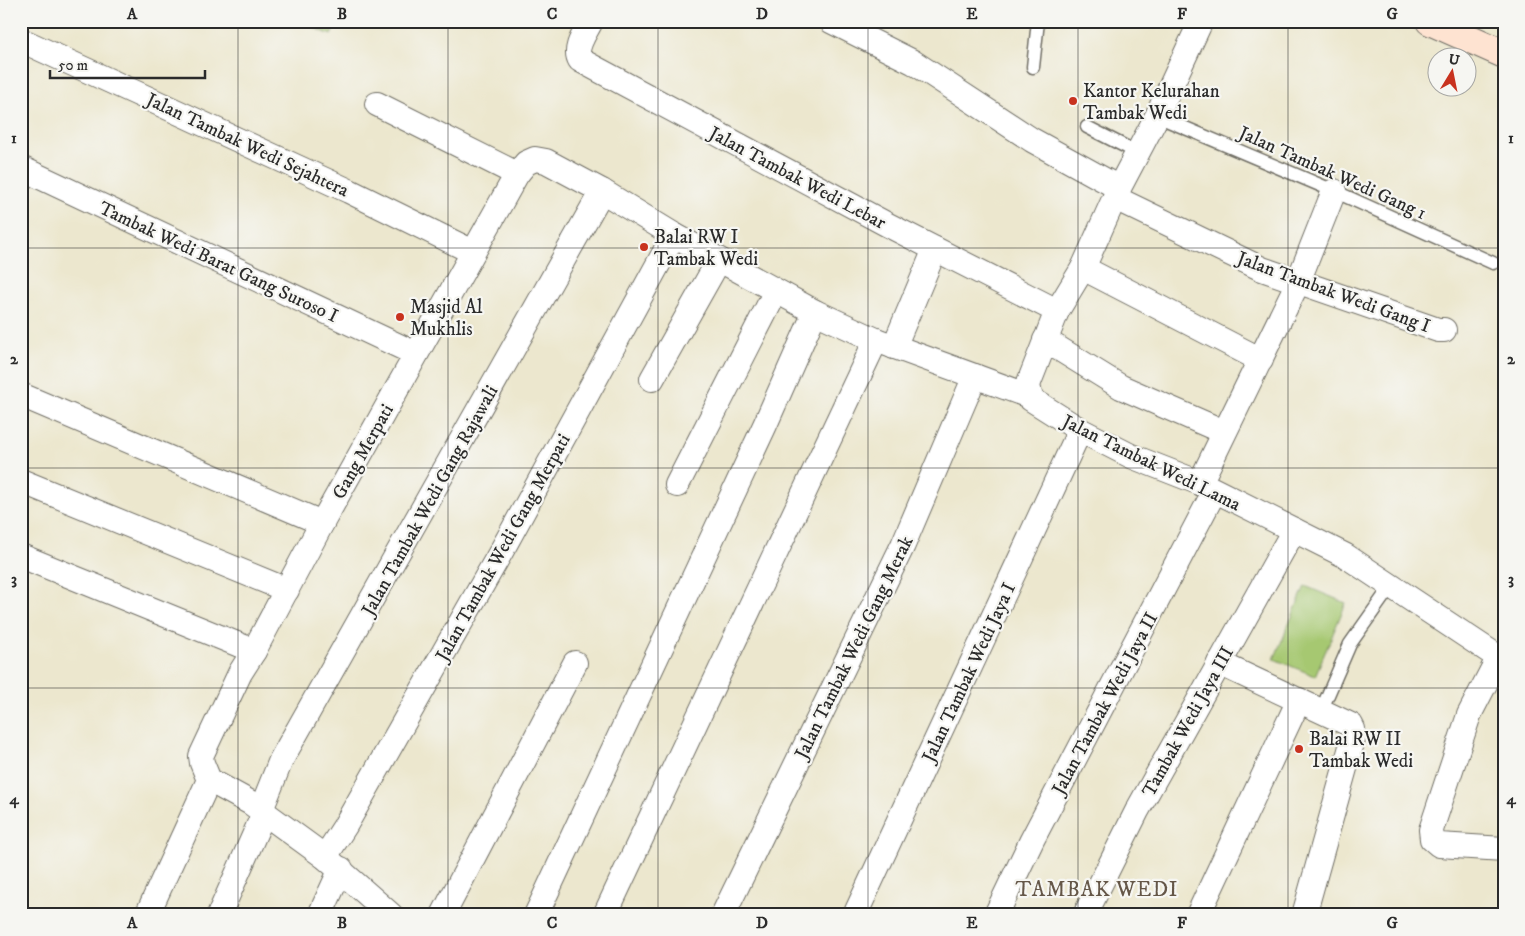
<svg xmlns="http://www.w3.org/2000/svg" width="1525" height="936" viewBox="0 0 1525 936" font-family="'IM FELL DW Pica',serif">
<style>
.grass{fill:#a6c871;stroke:#687a4e}
.cemetery{fill:url(#cemetery-stones);stroke:#687a4e}
.lines{fill:none;stroke-linecap:round;stroke-linejoin:round}
.lane-casing{stroke:#6f6d64;stroke-width:15}
.street-casing{stroke:#6f6d64;stroke-width:26}
.secondary-casing{stroke:#6f6d64;stroke-width:30}
.lane{stroke:#fff;stroke-width:12}
.street{stroke:#fff;stroke-width:24}
.secondary{stroke:#fee3d1;stroke-width:28}
.grid{fill:none;stroke:#2b2b2b;stroke-width:1;stroke-opacity:0.55}
.poi-dot{fill:#c8321e;stroke:#f6f6f2;stroke-width:2}
.labels{text-anchor:middle;stroke-width:4.5;stroke-linejoin:round;paint-order:stroke}
.poi-label{font-size:19px;fill:#2b2b2b;stroke:#f6f6f2;text-anchor:start}
.street-label{font-size:19px;fill:#2b2b2b;stroke:#f6f6f2}
.quarter-label{font-size:21px;letter-spacing:1px;fill:#655748;stroke:#f6f6f2}
.neatline{fill:none;stroke:#2b2b2b;stroke-width:2}
.grid-label{font-size:16px;text-anchor:middle;font-weight:bold;fill:#2b2b2b}
</style>
<defs>
<pattern id="cemetery-stones" width="16" height="16" patternUnits="userSpaceOnUse" patternTransform="scale(1.25)"><rect width="16" height="16" fill="#a6c871"/><path d="M2 7V4a2 2 0 0 1 4 0v3zM10 15v-3a2 2 0 0 1 4 0v3z" fill="#87a35d"/></pattern>
</defs>
<rect width="100%" height="100%" fill="#f6f6f2"/>
<filter id="ink" filterUnits="userSpaceOnUse"><feTurbulence type="fractalNoise" baseFrequency=".02" numOctaves="2"/><feDisplacementMap in="SourceGraphic" scale="10" xChannelSelector="R" yChannelSelector="G"/><feConvolveMatrix kernelMatrix="1 2 1 2 8 2 1 2 1" color-interpolation-filters="sRGB"/></filter>
<filter id="wash" filterUnits="userSpaceOnUse"><feTurbulence type="fractalNoise" baseFrequency=".0096" numOctaves="4" result="noise"/><feDisplacementMap in="SourceGraphic" scale="20" xChannelSelector="R" yChannelSelector="G"/><feGaussianBlur stdDeviation="1.12" result="paint"/><feColorMatrix in="noise" values="0 0 0 0 0 0 0 0 0 0 0 0 0 0 0 0 0 1.4 0 .05"/><feComposite in="paint" operator="in"/></filter>
<g filter="url(#wash)">
<rect width="100%" height="100%" fill="#ece7ce"/>
<!-- grass -->
<path class="grass" d="M1305 586 1346 603 1315 676 1274 659Z"/>
<!-- cemetery -->
<path class="cemetery" d="M298 21H339L331 35Z"/>
</g>
<g filter="url(#ink)">
<g class="lines">
<defs>
<g id="lane">
<path d="M1033 67 1038 21"/>
<path d="M1157 116 1334 191 1493 263"/>
<path d="M1087 127 1138 153"/>
<path d="M1321 711 1350 644 1391 586"/>
</g>
<g id="street">
<path d="M591 21C586 32 573 48 580 60L888 225 1057 311"/>
<path d="M831 21 913 62 1032 140 1119 188"/>
<path d="M1201 21 1157 116 1119 188 1083 268 1057 311 1028 385 1031 399 1080 430 1131 456 1200 483 1346 556 1504 661"/>
<path d="M21 40 349 191 473 252"/>
<path d="M377 104 517 174"/>
<path d="M21 168 416 354"/>
<path d="M1115 198 1262 269 1438 330H1444"/>
<path d="M1083 268 1261 360"/>
<path d="M1045 340 1121 387 1224 432"/>
<path d="M894 347 935 249"/>
<path d="M652 379 719 260"/>
<path d="M21 395 322 523"/>
<path d="M21 481 287 590"/>
<path d="M1200 483 1298 282 1334 191"/>
<path d="M677 485 776 291"/>
<path d="M21 556 254 651"/>
<path d="M1499 657 1469 715 1431 830 1432 839 1439 845 1504 849"/>
<path d="M1219 663 1351 725 1353 729 1354 736 1304 915"/>
<path d="M261 810 281 760 602 191"/>
<path d="M325 857 345 826 502 550 674 235"/>
<path d="M147 915 209 780"/>
<path d="M219 915 264 813"/>
<path d="M320 915 341 869"/>
<path d="M391 915 325 857 251 803 209 780 202 763 201 756 240 673 254 651 322 523 517 174 526 163 535 159 546 161 602 191 674 235 815 312 876 340 1029 396"/>
<path d="M443 915 575 663"/>
<path d="M536 915 765 425 815 312"/>
<path d="M605 915 876 340"/>
<path d="M723 915 903 545 975 376"/>
<path d="M855 915 1080 430"/>
<path d="M996 915 1032 840 1214 492"/>
<path d="M1085 915 1137 811 1294 530"/>
<path d="M1198 915 1299 700"/>
</g>
<path id="secondary" d="M1430 21 1504 54"/>
</defs>
<!-- lane casing -->
<use href="#lane" class="lane-casing"/>
<!-- street casing -->
<use href="#street" class="street-casing"/>
<!-- secondary casing -->
<use href="#secondary" class="secondary-casing"/>
<!-- lane -->
<use href="#lane" class="lane"/>
<!-- street -->
<use href="#street" class="street"/>
<!-- secondary -->
<use href="#secondary" class="secondary"/>
</g>
</g>
<!-- grid -->
<path class="grid" d="M238 21V915M448 21V915M658 21V915M868 21V915M1078 21V915M1288 21V915M21 248H1504M21 468H1504M21 688H1504"/>
<!-- markers -->
<g class="poi-dot">
<circle cx="1073" cy="101" r="5"/>
<circle cx="644" cy="247" r="5"/>
<circle cx="400" cy="317" r="5"/>
<circle cx="1299" cy="749" r="5"/>
</g>
<g class="labels">
<!-- poi labels -->
<g class="poi-label">
<text x="1083" y="97">Kantor Kelurahan<tspan x="1083" dy="22">Tambak Wedi</tspan></text>
<text x="654" y="243">Balai RW I<tspan x="654" dy="22">Tambak Wedi</tspan></text>
<text x="410" y="313">Masjid Al<tspan x="410" dy="22">Mukhlis</tspan></text>
<text x="1309" y="745">Balai RW II<tspan x="1309" dy="22">Tambak Wedi</tspan></text>
</g>
<!-- street labels -->
<g class="street-label">
<text transform="translate(248 144) rotate(25)" y="7">Jalan Tambak Wedi Sejahtera</text>
<text transform="translate(1333 172) rotate(24)" y="7">Jalan Tambak Wedi Gang 1</text>
<text transform="translate(798 177) rotate(28)" y="7">Jalan Tambak Wedi Lebar</text>
<text transform="translate(219 261) rotate(25)" y="7">Tambak Wedi Barat Gang Suroso I</text>
<text transform="translate(1334 291) rotate(20)" y="7">Jalan Tambak Wedi Gang I</text>
<text transform="translate(362 451) rotate(-61)" y="7">Gang Merpati</text>
<text transform="translate(1152 462) rotate(26)" y="7">Jalan Tambak Wedi Lama</text>
<text transform="translate(429 500) rotate(-61)" y="7">Jalan Tambak Wedi Gang Rajawali</text>
<text transform="translate(502 547) rotate(-61)" y="7">Jalan Tambak Wedi Gang Merpati</text>
<text transform="translate(853 647) rotate(-64)" y="7">Jalan Tambak Wedi Gang Merak</text>
<text transform="translate(968 672) rotate(-65)" y="7">Jalan Tambak Wedi Jaya I</text>
<text transform="translate(1104 703) rotate(-62)" y="7">Jalan Tambak Wedi Jaya II</text>
<text transform="translate(1187 721) rotate(-61)" y="7">Tambak Wedi Jaya III</text>
</g>
<!-- quarter labels -->
<g class="quarter-label">
<text x="1097" y="896">TAMBAK WEDI</text>
</g>
</g>
<!-- margin -->
<rect width="1525" height="936" fill="none" stroke="#f6f6f2" stroke-width="55"/>
<!-- north arrow -->
<g transform="translate(1452 72) rotate(10)"><circle r="24" fill="#f6f6f2" stroke="#a5a5a2"/>
<path d="M0-4L9 19L0 12L-9 19Z" fill="#c8321e"/>
<text y="-8" font-size="14" font-weight="bold" text-anchor="middle" fill="#2b2b2b">U</text>
</g>
<!-- scale -->
<path d="M50 70v8h155v-8" fill="none" stroke="#2b2b2b" stroke-width="2.5"/>
<text x="58" y="70" font-size="15" fill="#2b2b2b" stroke="#f6f6f2" stroke-width="4" paint-order="stroke">50 m</text>
<rect x="28" y="28" width="1470" height="880" class="neatline"/>
<g class="grid-label">
<text x="132" y="19">A</text>
<text x="342" y="19">B</text>
<text x="552" y="19">C</text>
<text x="762" y="19">D</text>
<text x="972" y="19">E</text>
<text x="1182" y="19">F</text>
<text x="1392" y="19">G</text>
<text x="14" y="143">1</text>
<text x="1511" y="143">1</text>
<text x="14" y="364">2</text>
<text x="1511" y="364">2</text>
<text x="14" y="584">3</text>
<text x="1511" y="584">3</text>
<text x="14" y="804">4</text>
<text x="1511" y="804">4</text>
<text x="132" y="928">A</text>
<text x="342" y="928">B</text>
<text x="552" y="928">C</text>
<text x="762" y="928">D</text>
<text x="972" y="928">E</text>
<text x="1182" y="928">F</text>
<text x="1392" y="928">G</text>
</g>
</svg>
